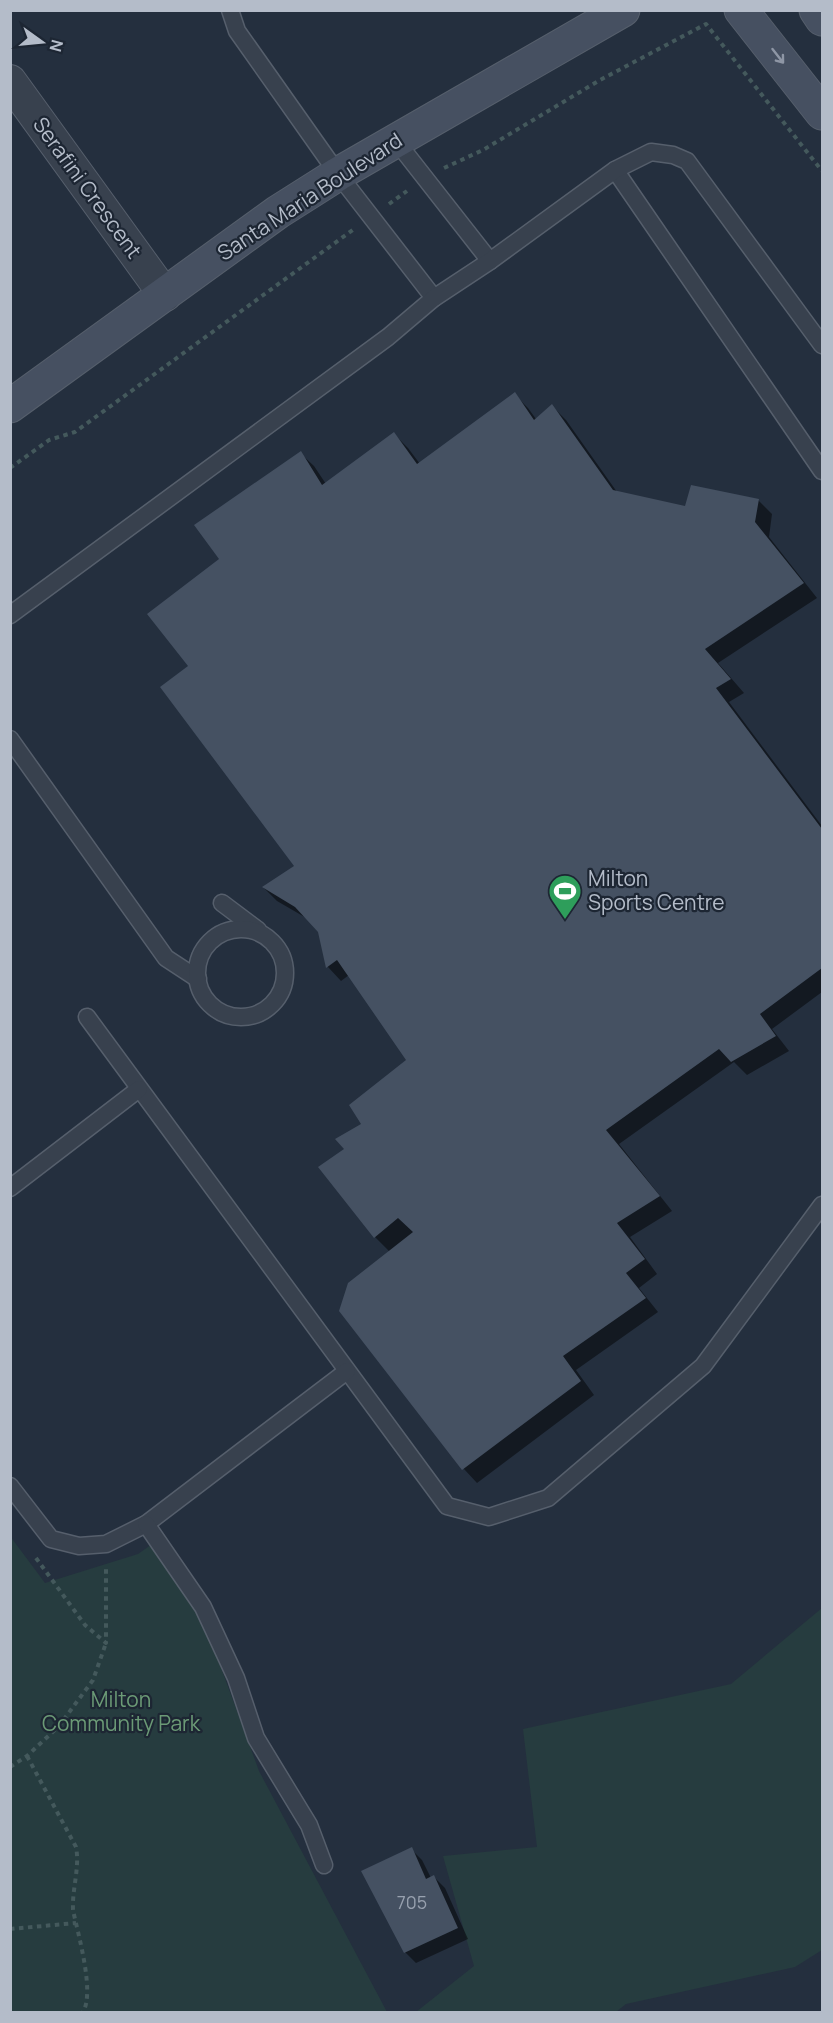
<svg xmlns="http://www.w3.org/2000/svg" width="833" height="2023" viewBox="0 0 833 2023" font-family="Manrope,sans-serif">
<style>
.green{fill:#263c3f}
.shadow{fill:#0007}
.building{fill:#455162}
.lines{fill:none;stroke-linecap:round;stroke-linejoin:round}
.lane-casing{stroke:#565f6c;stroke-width:19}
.street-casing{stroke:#565f6c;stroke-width:34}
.secondary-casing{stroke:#565f6c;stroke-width:35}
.path{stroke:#44595c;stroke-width:4;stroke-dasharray:4.5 4.5;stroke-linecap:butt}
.lane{stroke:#38414e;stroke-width:16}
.street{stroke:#38414e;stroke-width:32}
.secondary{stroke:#465061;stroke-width:33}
.oneway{stroke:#8e96a5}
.labels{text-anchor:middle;stroke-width:4.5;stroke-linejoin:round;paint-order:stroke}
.number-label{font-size:18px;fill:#98a1af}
.street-label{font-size:21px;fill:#b4bcc9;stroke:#1d2633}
.poi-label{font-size:21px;fill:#b4bcc9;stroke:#1d2633;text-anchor:start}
.park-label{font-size:21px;fill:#6b9a76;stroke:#1d2633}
</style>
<rect width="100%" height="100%" fill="#242f3e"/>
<!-- green -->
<g class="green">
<path d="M10 1536 45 1583 138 1554 158 1540 199 1608 259 1771 387 2012H11Z"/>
<path d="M822 1608V1950L795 1967 626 2004 616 2012H416L474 1966 443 1856 537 1847 523 1729 731 1684Z"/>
</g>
<!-- shadow -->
<g class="shadow">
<path d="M514 394 528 408 536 419 552 406 566 420 617 492 686 508 758 500 772 514 769 537 817 598 718 663 744 693 729 702 822 826V992L772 1029 789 1051 747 1075 734 1062 619 1144 672 1211 630 1237 657 1274 639 1288 658 1312 576 1370 594 1395 477 1483 464 1469 341 1310 390 1252 375 1237 347 1149 408 1060 349 975 341 981 328 967 320 932 308 919 277 901 264 888 297 867 221 559 300 453 314 466 326 484 394 434 408 448 420 464Z"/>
<path d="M411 1849 422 1860 431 1878 434 1877 445 1888 468 1939 416 1963 405 1952Z"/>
</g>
<!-- building -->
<g class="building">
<path d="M515 392 534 420 552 404 613 490 685 506 691 485 759 499 755 522 804 583 705 649 731 679 716 688 822 829V968L760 1014 776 1036 731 1062 719 1049 606 1130 660 1196 617 1223 645 1259 626 1273 646 1298 563 1356 581 1381 462 1470 339 1311 348 1283 413 1232 398 1218 374 1238 318 1167 344 1149 335 1139 361 1124 349 1105 406 1060 337 960 326 968 318 932 295 907 262 887 294 866 160 687 188 666 147 614 219 559 194 525 301 451 322 485 394 432 417 464Z"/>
<path d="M412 1847 426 1879 434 1875 458 1928 404 1953 361 1871Z"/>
</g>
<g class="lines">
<defs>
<g id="lane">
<path d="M230 10 237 31 338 174 434 298"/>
<path d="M396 141 490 261"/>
<path d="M615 170 822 471"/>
<path d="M10 615 388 337 434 298 490 261 615 170 651 152 673 155 687 161 822 345"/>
<path d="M10 739 166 958 198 979"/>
<path d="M222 903 258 930"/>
<circle cx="241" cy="973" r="44"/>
<path d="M87 1017 447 1506 489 1517 548 1498 703 1366 822 1205"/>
<path d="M10 1188 139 1089"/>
<path d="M10 1486 51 1539 79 1546 106 1544 146 1524 347 1371"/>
<path d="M146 1524 203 1607 236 1678 256 1738 309 1825 324 1865"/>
</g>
<path id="street" d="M10 81 165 295"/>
<g id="secondary">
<path d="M741 10 822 113"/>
<path d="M816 10 822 19"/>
<path d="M10 406 278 212 338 174 623 10"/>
</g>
</defs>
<!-- lane casing -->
<use href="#lane" class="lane-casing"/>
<!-- street casing -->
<use href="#street" class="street-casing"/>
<!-- secondary casing -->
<use href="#secondary" class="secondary-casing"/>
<!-- path -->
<g class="path">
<path d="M444 168 483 150 600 80 706 24 822 171"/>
<path d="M389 204 407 191"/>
<path d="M10 468 49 440 75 432 354 229"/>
<path d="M36 1558 85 1625 106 1643V1567"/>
<path d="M27 1756 76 1847C80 1868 72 1888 73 1910 78 1934 95 1992 83 2012"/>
<path d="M10 1767 27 1756 59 1726 93 1680 106 1643"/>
<path d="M10 1929 76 1923"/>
</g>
<!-- lane -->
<use href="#lane" class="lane"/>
<!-- street -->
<use href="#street" class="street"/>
<!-- secondary -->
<use href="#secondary" class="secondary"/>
</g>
<!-- one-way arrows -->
<defs><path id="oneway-shaft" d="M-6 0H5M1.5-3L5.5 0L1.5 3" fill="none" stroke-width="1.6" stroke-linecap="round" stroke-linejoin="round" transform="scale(1.5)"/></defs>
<use class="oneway" href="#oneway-shaft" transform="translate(778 56) rotate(52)"/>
<!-- icons -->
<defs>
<symbol id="stadium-pin" viewBox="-11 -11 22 30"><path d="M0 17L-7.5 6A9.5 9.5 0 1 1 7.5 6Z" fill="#2e9e5b" stroke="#1d2633"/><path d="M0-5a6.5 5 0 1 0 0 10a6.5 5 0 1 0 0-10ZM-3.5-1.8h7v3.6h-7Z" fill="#fff"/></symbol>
</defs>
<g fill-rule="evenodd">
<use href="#stadium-pin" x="546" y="872" width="38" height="52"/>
</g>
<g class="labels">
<!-- number labels -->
<g class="number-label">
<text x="412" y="1909">705</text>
</g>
<!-- street labels -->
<g class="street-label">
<text transform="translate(87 188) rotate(54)" y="7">Serafini Crescent</text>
<text transform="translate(310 197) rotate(-33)" y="7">Santa Maria Boulevard</text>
</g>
<!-- poi labels -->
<g class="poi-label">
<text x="588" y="886">Milton<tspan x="588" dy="24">Sports Centre</tspan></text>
</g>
<!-- park labels -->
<g class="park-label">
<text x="121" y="1707">Milton<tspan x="121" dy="24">Community Park</tspan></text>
</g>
</g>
<!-- border -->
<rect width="833" height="2023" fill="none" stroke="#b4bcc9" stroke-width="24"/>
<!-- north arrow -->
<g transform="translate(42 42) rotate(105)" stroke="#1d2633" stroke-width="4.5" paint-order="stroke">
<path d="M0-4.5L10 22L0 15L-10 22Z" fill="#b4bcc9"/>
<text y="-9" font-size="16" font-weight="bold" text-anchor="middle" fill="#b4bcc9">N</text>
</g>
</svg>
